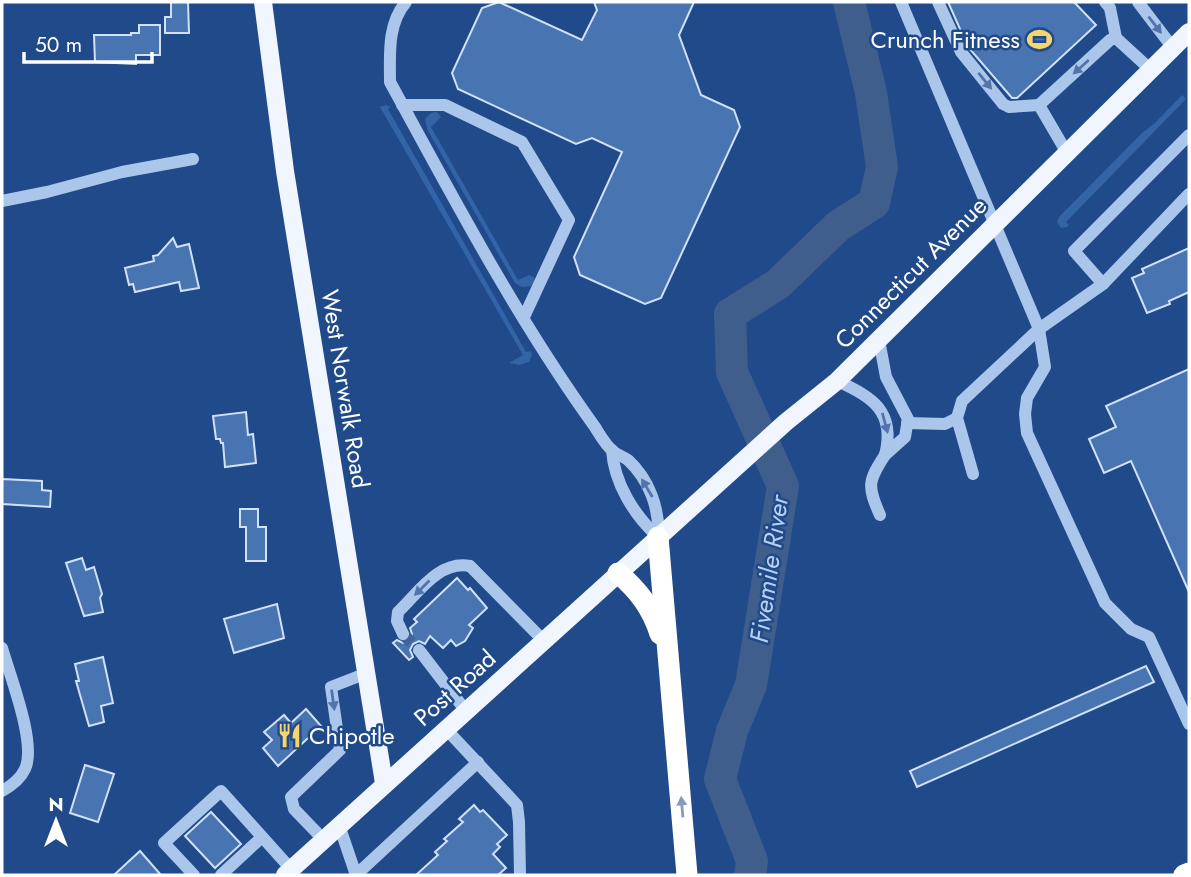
<svg xmlns="http://www.w3.org/2000/svg" width="1191" height="877" viewBox="0 0 1191 877" font-family="Jost,sans-serif">
<style>
.green{fill:#3364a7}
.lines{fill:none;stroke-linecap:round;stroke-linejoin:round}
.river{stroke:#405e8c;stroke-width:32}
.building{fill:#4874b2;stroke:#d0e1f8;stroke-width:2}
.minor-tunnel{stroke:#41659b;stroke-width:12;stroke-dasharray:12 6;stroke-linecap:butt}
.minor{stroke:#abc6eb;stroke-width:12}
.major{stroke:#f0f5fe;stroke-width:18}
.highway{stroke:#fff;stroke-width:21}
.oneway{fill:#5175ab}
.oneway2{fill:#849bbe}
.labels{text-anchor:middle;stroke-width:5;stroke-linejoin:round;paint-order:stroke}
.poi-label{font-size:24px;fill:#fff;stroke:#204a89;text-anchor:end}
.street-label{font-size:24px;fill:#fff;stroke:#204a89}
.water-label{font-size:26px;font-style:italic;fill:#b7d0f2;stroke:#204a89}
</style>
<rect width="100%" height="100%" fill="#204a89"/>
<!-- green -->
<g class="green">
<path d="M1182 95 1186 99 1066 222 1069 225 1067 227 1061 228 1057 222 1059 217 1142 133 1155 123Z"/>
<path d="M386 105 391 107 388 109 526 352 531 351 532 355 529 362 519 365 509 363 523 355 380 107Z"/>
<path d="M437 112 441 117 431 127 518 280 529 275 534 277 535 281 531 286 522 287 515 283 427 129 425 119 431 113Z"/>
</g>
<g class="lines">
<!-- river -->
<path class="river" d="M750 875 752 861 720 779 732 731 751 685 783 486 732 372 730 314 778 284 838 226 874 203 882 167 871 93 849 2"/>
</g>
<!-- building -->
<g class="building">
<path d="M171 2H188L189 33H165V17H171Z"/>
<path d="M499 2 582 40 597 10 594 2H694L679 35 701 95 734 110 740 127 661 298 645 304 580 275 574 257 622 152 592 138 576 144 458 89 452 73 482 8Z"/>
<path d="M948 2H1074L1096 25 1017 98H1012L968 47Z"/>
<path d="M139 25H160V55H136V64L95 62 94 35H131V33H139Z"/>
<path d="M173 238 177 247 189 244 199 288 181 291 179 282 135 292 133 284 129 285 125 268 154 261 153 256 158 255Z"/>
<path d="M1189 248V292L1169 301 1170 304 1147 313 1132 278 1144 273 1142 269Z"/>
<path d="M1189 369V592L1131 461 1104 473 1089 439 1116 427 1106 406Z"/>
<path d="M246 412 248 435 253 434 256 463 225 467 223 443H221L220 439H216L213 416Z"/>
<path d="M2 479 42 481V490L51 491 50 507 2 504Z"/>
<path d="M240 509H258V527H266V561H246V527H240Z"/>
<path d="M82 558 86 570 94 567 102 594 100 598 103 612 84 616 66 563Z"/>
<path d="M457 578 468 590 470 588 487 608 469 625 473 628 465 641 456 646 451 640 443 648 430 636 425 644 419 641 413 644 410 650 413 657 409 660 393 643 397 640 403 643 410 640 412 634 410 628 417 622 414 619Z"/>
<path d="M277 604 284 638 234 653 224 619Z"/>
<path d="M103 657 113 703 101 706 104 722 89 726 76 681H79L75 664Z"/>
<path d="M1146 666 1154 682 917 787 910 771Z"/>
<path d="M306 709 321 726 278 766 263 748 272 740 264 732 284 715 291 723Z"/>
<path d="M85 765 114 774 98 822 70 813Z"/>
<path d="M474 805 480 812 483 810 507 835 497 844 500 847 493 854 506 868 498 875H416L438 855 435 852 447 841 444 839 463 822 459 819Z"/>
<path d="M211 812 241 844 215 868 185 836Z"/>
<path d="M140 851 161 875H114Z"/>
</g>
<g class="lines">
<!-- minor-tunnel -->
<path class="minor-tunnel" d="M403 634 419 650"/>
<!-- minor -->
<g class="minor">
<path d="M406 2C387 24 390 55 390 82 454 199 517 319 595 427 600 435 606 446 614 452 618 455 624 457 628 460 649 479 660 509 658 537"/>
<path d="M901 2 1039 329 1045 367 1027 398 1025 414 1027 433 1105 603 1131 629 1149 637 1189 724"/>
<path d="M938 2 961 52 1003 104 1009 107 1039 105"/>
<path d="M1105 2 1110 8 1116 38"/>
<path d="M1138 2 1173 48"/>
<path d="M402 105H445L522 142 569 220 524 317"/>
<path d="M1067 153 1039 105 1110 40 1116 38 1151 70"/>
<path d="M2 201 47 192 122 172 193 159"/>
<path d="M1103 284 1074 251 1189 135"/>
<path d="M837 381C872 396 896 412 885 455L905 437 908 419 886 377 879 340"/>
<path d="M907 423 945 424 957 418"/>
<path d="M612 450C614 483 634 515 658 537"/>
<path d="M973 474 957 418 962 401 1039 329 1103 284 1189 194"/>
<path d="M880 515C867 486 868 481 885 455"/>
<path d="M403 634 397 621 398 612C418 593 439 560 470 566L544 641"/>
<path d="M2 648C10 676 37 744 25 769 20 780 11 786 2 791"/>
<path d="M419 650 466 711"/>
<path d="M446 729 517 805 519 822 520 875"/>
<path d="M339 825 356 875 478 762"/>
<path d="M323 839 294 809 291 797 340 750 331 687 367 673"/>
<path d="M194 875 164 843 221 791 291 869"/>
<path d="M221 875 262 837"/>
</g>
<!-- major -->
<g class="major">
<path d="M263 2 285 171 384 783"/>
<path d="M285 875 786 422 837 381 1189 32"/>
</g>
<!-- highway -->
<g class="highway">
<path d="M658 537 687 875"/>
<path d="M618 573C638 590 652 608 660 634"/>
<path d="M1184 875 1189 873"/>
</g>
</g>
<!-- one-way arrows -->
<defs><path id="oneway-solid" d="M-6-.8H1V-3.2L6.5 0L1 3.2V.8H-6Z" transform="scale(1.75)"/></defs>
<g class="oneway">
<use href="#oneway-solid" transform="translate(1155 25) rotate(52)"/>
<use href="#oneway-solid" transform="translate(1081 67) rotate(138)"/>
<use href="#oneway-solid" transform="translate(985 81) rotate(51)"/>
<use href="#oneway-solid" transform="translate(885 423) rotate(75)"/>
<use href="#oneway-solid" transform="translate(647 488) rotate(-121)"/>
<use href="#oneway-solid" transform="translate(422 588) rotate(135)"/>
<use href="#oneway-solid" transform="translate(333 700) rotate(82)"/>
</g>
<use class="oneway2" href="#oneway-solid" transform="translate(682 807) rotate(-95)"/>
<!-- icons -->
<defs>
<symbol id="stadium-bare" viewBox="-9 -9 18 18"><path d="M0-5a6.5 5 0 1 0 0 10a6.5 5 0 1 0 0-10ZM-3.5-1.8h7v3.6h-7Z" fill="#f8d46c" stroke="#204a89" stroke-width="2.5" paint-order="stroke"/></symbol>
<symbol id="restaurant-bare" viewBox="-9 -9 18 18"><path d="M-5-6h1v4h1v-4h1v4h1v-4h1v5L-1.5 .5V6h-2V.5L-5-1ZM5-6V6H3V1.5H1.5Q1.5-4 5-6Z" fill="#f8d46c" stroke="#204a89" stroke-width="2.5" paint-order="stroke"/></symbol>
</defs>
<g fill-rule="evenodd">
<use href="#stadium-bare" x="1022" y="22" width="35" height="35"/>
<use href="#restaurant-bare" x="272" y="718" width="35" height="35"/>
</g>
<g class="labels">
<!-- poi labels -->
<g class="poi-label">
<text x="1020" y="48">Crunch Fitness</text>
<text x="309" y="744" text-anchor="start">Chipotle</text>
</g>
<!-- street labels -->
<g class="street-label">
<text transform="translate(911 273) rotate(-45)" y="8">Connecticut Avenue</text>
<text transform="translate(345 389) rotate(81)" y="8">West Norwalk Road</text>
<text transform="translate(455 688) rotate(-42)" y="8">Post Road</text>
</g>
<!-- water labels -->
<g class="water-label">
<text transform="translate(769 569) rotate(-82)" y="9">Fivemile River</text>
</g>
</g>
<!-- border -->
<rect width="1191" height="877" fill="none" stroke="#ffffff" stroke-width="7"/>
<!-- north arrow -->
<g transform="translate(56 821)" stroke="#204a89" stroke-width="5" paint-order="stroke">
<path d="M0-5L12 26L0 18L-12 26Z" fill="#ffffff"/>
<text y="-10" font-size="19" font-weight="bold" text-anchor="middle" fill="#ffffff">N</text>
</g>
<!-- scale -->
<path d="M24 52v10h128v-10" fill="none" stroke="#ffffff" stroke-width="3.5"/>
<text x="35" y="52" font-size="21" fill="#ffffff" stroke="#204a89" stroke-width="5" paint-order="stroke">50 m</text>
</svg>
